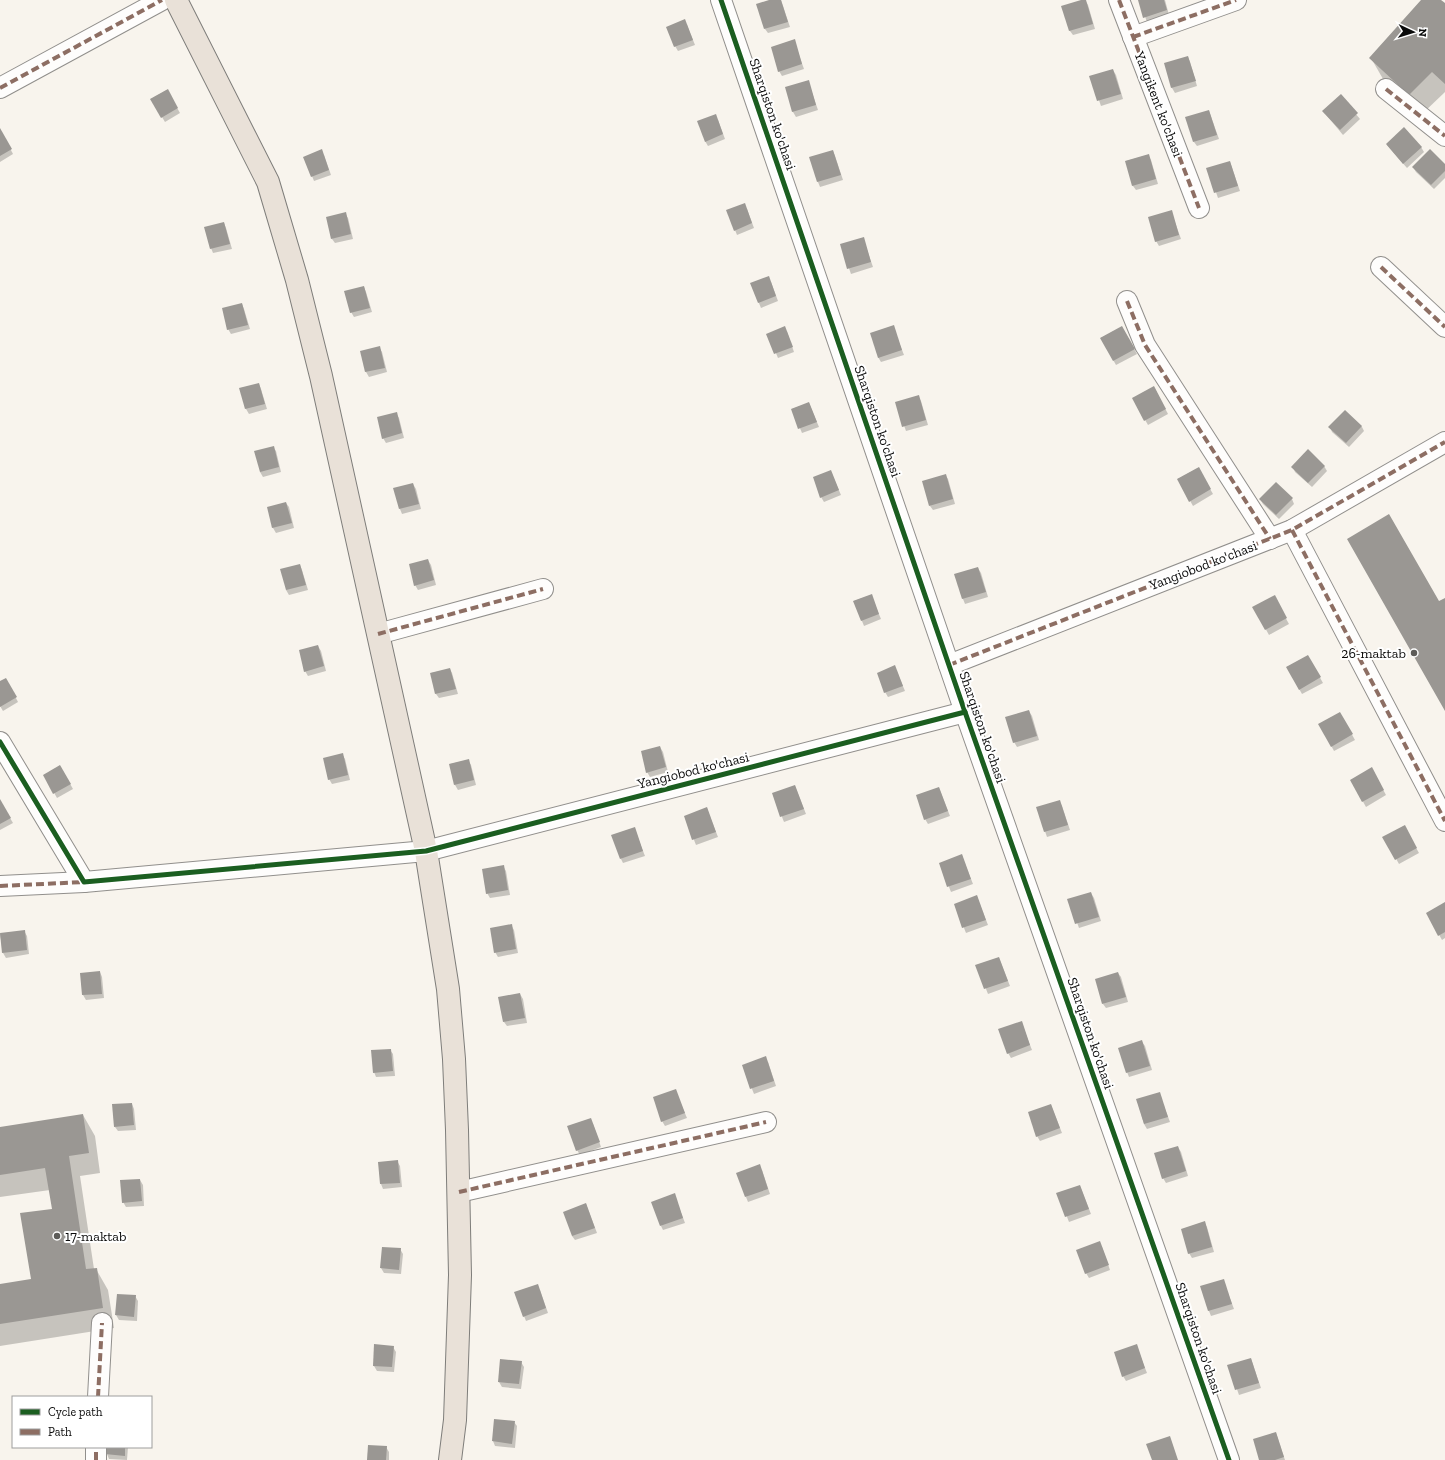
<svg xmlns="http://www.w3.org/2000/svg" width="1445" height="1460" viewBox="0 0 1445 1460" font-family="'Zilla Slab',serif">
<style>
.shadow{fill:#0003}
.building{fill:#9a9793}
.lines{fill:none;stroke-linecap:round;stroke-linejoin:round}
.minor-casing{stroke:#918f8c;stroke-width:22}
.primary-casing{stroke:#7e7d7a;stroke-width:24}
.minor{stroke:#fefdfc;stroke-width:20}
.primary{stroke:#e9e1d8;stroke-width:22}
.quiet{stroke:#8d6e63;stroke-width:4;stroke-dasharray:8 4;stroke-linecap:butt}
.cycleway-casing{stroke:#fff;stroke-width:8}
.cycleway{stroke:#1b5e20;stroke-width:5}
.poi-dot{fill:#5d5c59;stroke:#fff;stroke-width:1.5}
.labels{text-anchor:middle;stroke-width:4;stroke-linejoin:round;paint-order:stroke}
.street-label{font-size:14px;fill:#0a0a0a;stroke:#fff}
.poi-label{font-size:14px;fill:#0a0a0a;stroke:#fff;text-anchor:end}
</style>
<rect width="100%" height="100%" fill="#f8f4ed"/>
<!-- shadow -->
<g class="shadow">
<path d="M773 0H781L790 27 768 33 765 29Z"/>
<path d="M1085 0 1088 5 1095 29 1073 35 1070 31 1063 7Z"/>
<path d="M1139 0H1165L1169 15 1147 22Z"/>
<path d="M1422 0H1440L1445 5V92L1421 115 1383 79 1371 58Z"/>
<path d="M687 25 695 45 678 51 675 46Z"/>
<path d="M794 41 804 69 782 76 779 71Z"/>
<path d="M1188 57 1190 62 1197 86 1175 93 1172 88 1165 64Z"/>
<path d="M1113 70 1116 75 1123 99 1101 106 1091 77Z"/>
<path d="M808 81 818 110 796 117 793 112 786 88Z"/>
<path d="M167 90 180 113 165 122 151 99Z"/>
<path d="M1341 96 1360 119 1343 135 1323 111Z"/>
<path d="M1209 111 1219 139 1197 146 1194 142Z"/>
<path d="M718 120 725 139 708 146 705 141Z"/>
<path d="M1 131 13 154 0 162V132Z"/>
<path d="M1387 145 1421 147 1424 152 1407 168Z"/>
<path d="M833 151 835 156 843 180 820 187 818 182 811 158Z"/>
<path d="M324 155 331 175 314 181 312 176Z"/>
<path d="M1148 155 1151 160 1158 184 1136 190 1133 186 1126 161Z"/>
<path d="M1230 162 1240 191 1218 198 1208 169Z"/>
<path d="M1445 165V178L1434 189 1416 172 1413 167Z"/>
<path d="M747 209 754 228 737 235 735 230Z"/>
<path d="M1171 211 1181 239 1159 246 1156 241Z"/>
<path d="M345 214 348 218 353 239 335 243 332 239Z"/>
<path d="M224 223 226 228 232 249 213 253 211 248Z"/>
<path d="M863 238 873 267 851 274 841 245Z"/>
<path d="M771 282 778 301 761 308 751 284Z"/>
<path d="M364 287 366 292 372 312 354 317 351 312Z"/>
<path d="M242 304 244 309 250 329 231 334 228 329Z"/>
<path d="M893 327 904 355 881 362 878 357Z"/>
<path d="M1122 327 1137 354 1116 365 1101 338Z"/>
<path d="M787 332 794 352 778 358 768 334Z"/>
<path d="M379 347 382 352 387 372 369 377 366 372 361 352Z"/>
<path d="M259 384 261 389 267 409 249 414 246 409 241 388Z"/>
<path d="M1154 387 1168 414 1148 425 1133 399Z"/>
<path d="M918 396 921 401 928 425 906 431 896 403Z"/>
<path d="M809 403 819 427 802 433 792 409Z"/>
<path d="M1345 411 1362 427 1364 431 1349 447 1332 432 1330 427Z"/>
<path d="M396 413 399 418 404 438 386 443 383 438Z"/>
<path d="M273 447 276 451 281 472 263 477 260 472Z"/>
<path d="M1324 466 1327 471 1312 487 1295 472 1293 467Z"/>
<path d="M1198 468 1213 494 1193 506 1178 479Z"/>
<path d="M831 472 841 495 824 502 821 497Z"/>
<path d="M945 475 948 479 955 504 933 510 930 506Z"/>
<path d="M413 484 416 489 421 509 402 514 400 509 395 489Z"/>
<path d="M1260 499H1292L1294 504 1279 519 1263 504Z"/>
<path d="M286 503 289 507 294 528 276 533 273 528 268 508Z"/>
<path d="M428 560 431 565 436 585 418 590 415 585Z"/>
<path d="M300 565 302 570 308 590 289 595 286 590Z"/>
<path d="M978 568 981 573 988 597 965 604 963 599 956 575Z"/>
<path d="M871 595 881 619 864 626 854 601Z"/>
<path d="M1274 597 1289 624 1269 635 1254 608Z"/>
<path d="M318 646 321 651 326 671 308 676 305 671Z"/>
<path d="M1308 656 1323 683 1302 694 1287 667Z"/>
<path d="M895 667 905 691 888 697 885 692Z"/>
<path d="M450 669 452 673 458 694 439 698 436 694 431 673Z"/>
<path d="M6 679 18 702 3 711 0 706V682Z"/>
<path d="M1029 711 1032 716 1039 740 1017 747 1014 742Z"/>
<path d="M1340 713 1355 740 1334 751 1320 724Z"/>
<path d="M660 747 663 752 668 772 650 777 647 772Z"/>
<path d="M342 754 345 759 350 780 332 784 329 779Z"/>
<path d="M468 760 471 765 476 785 458 790 455 785 450 764Z"/>
<path d="M60 766 73 789 57 798 44 775Z"/>
<path d="M1372 769 1386 795 1366 807 1351 780Z"/>
<path d="M795 786 806 814 784 822 773 794Z"/>
<path d="M939 788 950 816 928 824 925 819Z"/>
<path d="M0 801 13 823 0 830Z"/>
<path d="M1059 801 1062 806 1070 830 1047 837 1037 808Z"/>
<path d="M707 809 718 837 696 845 685 817Z"/>
<path d="M1404 826 1419 853 1399 864 1384 837Z"/>
<path d="M634 828 645 856 623 863 621 859Z"/>
<path d="M962 856 973 884 951 892 940 864Z"/>
<path d="M503 866 506 871 510 895 490 898 487 893Z"/>
<path d="M1091 893 1094 898 1101 921 1079 928 1069 900Z"/>
<path d="M977 897 988 925 966 933 955 905Z"/>
<path d="M1445 903V938L1442 940 1427 913Z"/>
<path d="M511 925 514 930 518 953 498 957 495 952Z"/>
<path d="M24 931 27 936 29 954 6 958 3 953 0 934Z"/>
<path d="M999 958 1010 986 988 994 977 966Z"/>
<path d="M100 972 102 977 104 998 86 1000 83 995Z"/>
<path d="M1118 973 1121 977 1128 1002 1106 1008 1103 1004Z"/>
<path d="M520 994 523 999 527 1023 507 1026 504 1022Z"/>
<path d="M1021 1022 1032 1050 1011 1058 1008 1053Z"/>
<path d="M1142 1042 1145 1046 1152 1070 1129 1077 1127 1072Z"/>
<path d="M390 1050 393 1054 395 1076 376 1077 374 1072Z"/>
<path d="M768 1062 776 1086 754 1094 743 1066Z"/>
<path d="M675 1090 687 1118 665 1126 662 1121Z"/>
<path d="M1159 1093 1170 1122 1147 1129 1144 1124 1137 1100Z"/>
<path d="M132 1104 134 1109 136 1130 118 1131 115 1127Z"/>
<path d="M1051 1105 1062 1133 1040 1141 1037 1136Z"/>
<path d="M83 1115 95 1136 100 1173 80 1176 94 1269H96L108 1290 114 1328 0 1346V1285L32 1280 53 1209 50 1190 0 1197V1128Z"/>
<path d="M593 1124 601 1147 580 1155 577 1150Z"/>
<path d="M1178 1147 1181 1152 1188 1176 1166 1183 1163 1178Z"/>
<path d="M397 1161 400 1166 402 1187 383 1189 381 1184 379 1163Z"/>
<path d="M762 1170 770 1194 748 1202 746 1197Z"/>
<path d="M140 1180 143 1185 144 1206 126 1207 123 1202Z"/>
<path d="M1080 1186 1091 1214 1069 1222 1058 1194Z"/>
<path d="M674 1194 685 1223 663 1230 661 1226Z"/>
<path d="M586 1204 597 1233 575 1240 572 1236Z"/>
<path d="M1204 1223 1207 1227 1214 1252 1192 1258 1189 1253Z"/>
<path d="M1102 1247 1110 1270 1089 1278 1086 1273Z"/>
<path d="M400 1249 403 1254 401 1274 384 1273 381 1268Z"/>
<path d="M1223 1280 1234 1309 1211 1316 1209 1311 1201 1287Z"/>
<path d="M540 1290 548 1313 526 1321 524 1316Z"/>
<path d="M135 1296 138 1301 137 1321 119 1320 116 1315Z"/>
<path d="M1136 1345 1147 1373 1126 1381 1123 1376Z"/>
<path d="M393 1347 396 1352 394 1372 377 1371 374 1366Z"/>
<path d="M1251 1359 1261 1388 1239 1395 1229 1366Z"/>
<path d="M521 1362 524 1367 521 1389 502 1387 499 1382Z"/>
<path d="M495 1420 514 1422 517 1426 515 1448 495 1446 493 1441Z"/>
<path d="M1276 1433 1285 1460H1260Z"/>
<path d="M107 1447H128L127 1460 109 1459 107 1454Z"/>
<path d="M386 1447 389 1452V1460H368Z"/>
</g>
<!-- building -->
<g class="building">
<path d="M769 0H781L788 22 764 29 756 4Z"/>
<path d="M1081 0H1086L1093 24 1069 31 1061 6Z"/>
<path d="M1138 0H1164L1167 10 1143 18Z"/>
<path d="M1421 0H1441L1445 3V84L1432 72 1409 95 1369 58Z"/>
<path d="M685 19 693 40 674 47 666 27Z"/>
<path d="M795 39 802 64 778 72 771 47Z"/>
<path d="M1188 56 1196 81 1171 88 1164 63Z"/>
<path d="M1113 69 1121 94 1097 101 1089 76Z"/>
<path d="M809 80 816 105 792 112 785 87Z"/>
<path d="M168 89 178 108 161 118 150 99Z"/>
<path d="M1341 94 1358 113 1340 130 1322 111Z"/>
<path d="M1209 110 1217 135 1193 142 1185 117Z"/>
<path d="M716 114 723 134 705 142 697 121Z"/>
<path d="M1404 127 1422 147 1403 164 1386 144Z"/>
<path d="M0 128 12 149 0 156Z"/>
<path d="M322 149 329 170 311 177 303 157Z"/>
<path d="M1430 149 1445 164V171L1431 185 1412 167Z"/>
<path d="M833 150 841 175 817 182 809 157Z"/>
<path d="M1149 154 1156 179 1132 186 1125 161Z"/>
<path d="M1230 161 1238 186 1214 193 1206 168Z"/>
<path d="M745 203 752 223 734 231 726 210Z"/>
<path d="M1172 210 1179 235 1155 242 1148 217Z"/>
<path d="M346 212 351 234 331 239 326 217Z"/>
<path d="M224 222 230 244 210 249 204 227Z"/>
<path d="M864 237 871 262 847 269 840 244Z"/>
<path d="M769 276 776 296 758 303 750 283Z"/>
<path d="M364 286 370 308 350 313 344 291Z"/>
<path d="M242 303 248 325 227 330 222 308Z"/>
<path d="M894 325 902 350 878 358 870 333Z"/>
<path d="M785 326 793 347 774 354 766 334Z"/>
<path d="M1122 326 1135 349 1113 361 1100 338Z"/>
<path d="M380 346 385 368 365 372 360 351Z"/>
<path d="M259 383 265 404 245 409 239 388Z"/>
<path d="M1154 386 1166 409 1144 421 1132 398Z"/>
<path d="M919 395 926 420 902 427 895 402Z"/>
<path d="M809 402 817 422 798 429 791 409Z"/>
<path d="M1345 410 1362 426 1346 443 1328 427Z"/>
<path d="M397 412 402 433 382 439 377 417Z"/>
<path d="M274 446 279 467 260 472 254 451Z"/>
<path d="M1308 449 1325 466 1308 483 1291 467Z"/>
<path d="M1199 467 1211 489 1189 502 1177 479Z"/>
<path d="M831 470 839 490 820 498 813 477Z"/>
<path d="M946 474 953 499 929 506 922 481Z"/>
<path d="M1276 482 1293 498 1276 515 1259 499Z"/>
<path d="M413 483 419 504 399 509 393 488Z"/>
<path d="M286 502 292 523 272 528 267 507Z"/>
<path d="M1389 514 1439 601 1445 598V711L1347 539Z"/>
<path d="M428 559 434 580 414 586 409 564Z"/>
<path d="M300 564 306 585 286 590 280 569Z"/>
<path d="M978 567 986 592 962 599 954 574Z"/>
<path d="M872 594 879 614 861 621 853 601Z"/>
<path d="M1275 595 1287 618 1265 630 1252 607Z"/>
<path d="M318 645 324 666 304 672 299 650Z"/>
<path d="M1308 655 1321 677 1299 690 1286 667Z"/>
<path d="M895 665 903 686 884 693 877 673Z"/>
<path d="M450 668 456 689 435 694 430 673Z"/>
<path d="M6 678 17 697 0 707V681Z"/>
<path d="M1029 710 1037 736 1013 743 1005 717Z"/>
<path d="M1340 712 1353 734 1331 747 1318 724Z"/>
<path d="M660 746 666 767 646 773 641 751Z"/>
<path d="M343 753 348 775 328 780 323 758Z"/>
<path d="M469 759 474 780 454 785 449 764Z"/>
<path d="M60 765 71 784 53 794 43 775Z"/>
<path d="M1372 767 1384 790 1362 802 1350 780Z"/>
<path d="M795 785 804 809 780 817 772 793Z"/>
<path d="M939 787 948 811 924 820 916 795Z"/>
<path d="M0 799 11 818 0 824Z"/>
<path d="M1060 800 1068 825 1044 832 1036 807Z"/>
<path d="M707 807 716 832 692 840 684 816Z"/>
<path d="M1405 825 1417 848 1395 860 1382 837Z"/>
<path d="M635 827 643 851 620 859 611 835Z"/>
<path d="M962 854 971 879 947 887 939 863Z"/>
<path d="M504 865 508 890 486 894 482 869Z"/>
<path d="M1091 892 1099 917 1075 924 1067 899Z"/>
<path d="M977 895 986 920 962 928 954 904Z"/>
<path d="M1445 902V932L1438 936 1426 913Z"/>
<path d="M512 924 516 949 494 953 490 928Z"/>
<path d="M25 930 27 950 2 953 0 933Z"/>
<path d="M999 957 1008 981 984 989 975 965Z"/>
<path d="M100 971 102 994 82 995 80 973Z"/>
<path d="M1118 972 1126 997 1102 1004 1095 979Z"/>
<path d="M520 993 525 1018 503 1022 498 997Z"/>
<path d="M1022 1021 1030 1045 1007 1054 998 1029Z"/>
<path d="M1142 1040 1150 1066 1126 1073 1118 1048Z"/>
<path d="M391 1049 393 1071 373 1073 371 1050Z"/>
<path d="M766 1056 774 1081 750 1089 742 1065Z"/>
<path d="M676 1089 685 1113 661 1122 653 1097Z"/>
<path d="M1160 1092 1168 1117 1144 1124 1136 1099Z"/>
<path d="M132 1103 134 1125 114 1127 112 1104Z"/>
<path d="M1051 1104 1060 1128 1036 1137 1028 1112Z"/>
<path d="M83 1114 89 1153 69 1156 86 1269 97 1268 103 1308 0 1324V1284L31 1279 20 1213 52 1209 45 1168 0 1175V1127Z"/>
<path d="M591 1118 600 1142 576 1151 567 1126Z"/>
<path d="M1178 1146 1186 1171 1162 1179 1154 1153Z"/>
<path d="M398 1160 400 1183 380 1184 378 1162Z"/>
<path d="M760 1164 768 1189 745 1197 736 1173Z"/>
<path d="M140 1179 142 1201 122 1203 120 1180Z"/>
<path d="M1080 1185 1089 1209 1065 1217 1056 1193Z"/>
<path d="M675 1193 683 1218 660 1226 651 1202Z"/>
<path d="M586 1203 595 1228 572 1236 563 1212Z"/>
<path d="M1205 1221 1212 1247 1188 1254 1181 1229Z"/>
<path d="M1100 1241 1109 1265 1085 1274 1076 1250Z"/>
<path d="M382 1247 401 1248 399 1270 380 1268Z"/>
<path d="M1224 1279 1232 1304 1208 1311 1200 1286Z"/>
<path d="M538 1284 546 1308 523 1317 514 1292Z"/>
<path d="M117 1294 136 1295 134 1317 115 1315Z"/>
<path d="M374 1344 394 1346 392 1367 373 1366Z"/>
<path d="M1137 1344 1145 1368 1122 1377 1114 1352Z"/>
<path d="M1251 1358 1259 1383 1235 1390 1227 1365Z"/>
<path d="M500 1359 522 1361 519 1384 498 1382Z"/>
<path d="M494 1419 515 1421 512 1444 492 1441Z"/>
<path d="M1276 1432 1284 1457 1275 1460H1259L1253 1439Z"/>
<path d="M1170 1436 1178 1460H1152L1146 1444Z"/>
<path d="M368 1445 387 1446 386 1460H367Z"/>
<path d="M106 1447H125V1456L105 1454Z"/>
</g>
<g class="lines">
<defs>
<g id="minor">
<path d="M721 0 965 712 1229 1460"/>
<path d="M1119 0 1199 208"/>
<path d="M1133 37 1236 0"/>
<path d="M0 88 162 0"/>
<path d="M1386 89 1445 136"/>
<path d="M1381 267 1445 327"/>
<path d="M1127 301 1145 345 1270 539"/>
<path d="M1292 530 1445 821"/>
<path d="M378 634 543 589"/>
<path d="M949 665 1292 530 1445 442"/>
<path d="M0 742 84 882 426 851 965 712"/>
<path d="M0 886 84 882"/>
<path d="M459 1192 766 1122"/>
<path d="M98 1397 102 1323"/>
<path d="M96 1460V1447"/>
</g>
<path id="primary" d="M176 0 268 182 297 280 321 376 426 851 448 989 454 1059 457 1130 460 1275 455 1420 450 1460"/>
</defs>
<!-- minor casing -->
<use href="#minor" class="minor-casing"/>
<!-- primary casing -->
<use href="#primary" class="primary-casing"/>
<!-- minor -->
<use href="#minor" class="minor"/>
<!-- primary -->
<use href="#primary" class="primary"/>
<!-- quiet -->
<g class="quiet">
<path d="M1119 0 1199 208"/>
<path d="M1133 37 1236 0"/>
<path d="M0 88 162 0"/>
<path d="M1386 89 1445 136"/>
<path d="M1381 267 1445 327"/>
<path d="M1127 301 1145 345 1270 539"/>
<path d="M1292 530 1445 821"/>
<path d="M378 634 543 589"/>
<path d="M949 665 1292 530 1445 442"/>
<path d="M0 886 84 882"/>
<path d="M459 1192 766 1122"/>
<path d="M98 1397 102 1323"/>
<path d="M96 1460V1447"/>
</g>
<defs>
<g id="cycleway">
<path d="M721 0 965 712 1229 1460"/>
<path d="M0 742 84 882 426 851 965 712"/>
</g>
</defs>
<!-- cycleway casing -->
<use href="#cycleway" class="cycleway-casing"/>
<!-- cycleway -->
<use href="#cycleway" class="cycleway"/>
</g>
<!-- markers -->
<g class="poi-dot">
<circle cx="1414" cy="653" r="4"/>
<circle cx="57" cy="1236" r="4"/>
</g>
<g class="labels">
<!-- street labels -->
<g class="street-label">
<text transform="translate(1159 104) rotate(69)" y="5">Yangikent ko'chasi</text>
<text transform="translate(773 114) rotate(71)" y="5">Sharqiston ko'chasi</text>
<text transform="translate(878 421) rotate(71)" y="5">Sharqiston ko'chasi</text>
<text transform="translate(1203 565) rotate(-21)" y="5">Yangiobod ko'chasi</text>
<text transform="translate(983 727) rotate(71)" y="5">Sharqiston ko'chasi</text>
<text transform="translate(693 770) rotate(-14)" y="5">Yangiobod ko'chasi</text>
<text transform="translate(1091 1033) rotate(71)" y="5">Sharqiston ko'chasi</text>
<text transform="translate(1199 1338) rotate(71)" y="5">Sharqiston ko'chasi</text>
</g>
<!-- poi labels -->
<g class="poi-label">
<text x="1406" y="658">26-maktab</text>
<text x="65" y="1241" text-anchor="start">17-maktab</text>
</g>
</g>
<!-- legend -->
<rect x="12" y="1396" width="140" height="52" fill="#ffffff" stroke="#9d9d9d"/>
<rect x="20" y="1409" width="20" height="6" fill="#1b5e20" stroke="#9d9d9d"/>
<text x="48" y="1416" font-size="12" fill="#0a0a0a">Cycle path</text>
<rect x="20" y="1429" width="20" height="6" fill="#8d6e63" stroke="#9d9d9d"/>
<text x="48" y="1436" font-size="12" fill="#0a0a0a">Path</text>
<!-- north arrow -->
<g transform="translate(1413 32) rotate(94)" stroke="#ffffff" stroke-width="3" paint-order="stroke">
<path d="M0-3L7 15L0 10L-7 15Z" fill="#0a0a0a"/>
<text y="-6" font-size="11" font-weight="bold" text-anchor="middle" fill="#0a0a0a">N</text>
</g>
</svg>
